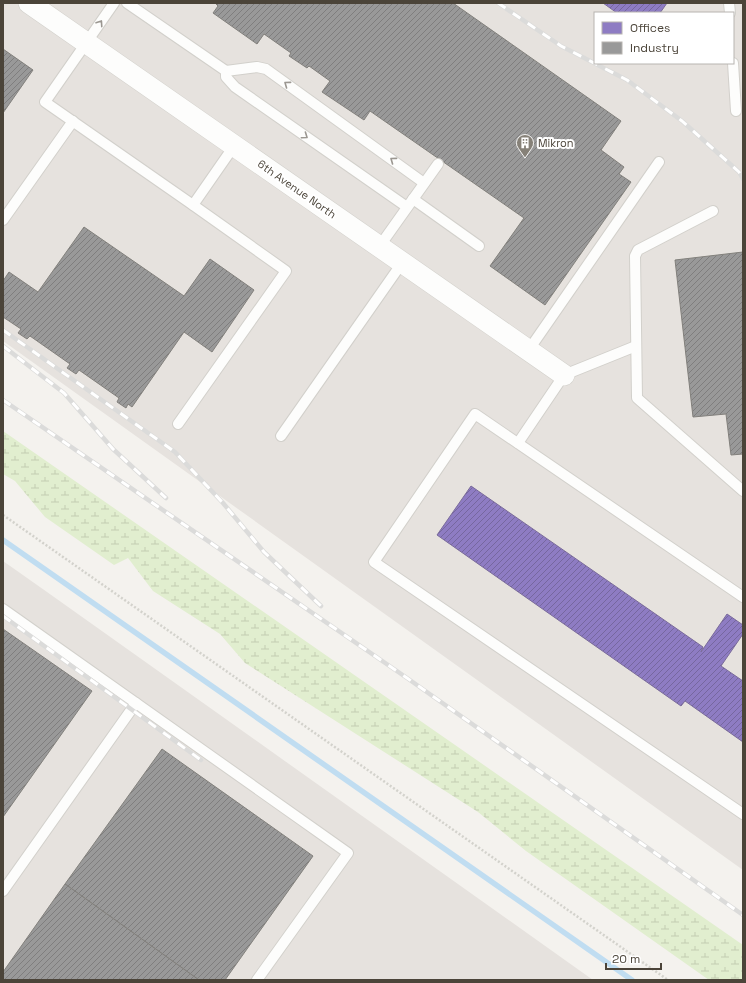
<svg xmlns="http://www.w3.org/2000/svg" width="746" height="983" viewBox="0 0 746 983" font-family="'Space Grotesk',sans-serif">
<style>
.industrial{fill:#e6e2de;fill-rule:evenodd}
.wetland{fill:url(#wetland-marsh)}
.offices{fill:url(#offices-hatch);stroke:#7a6b9a}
.industry{fill:url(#industry-hatch);stroke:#82807c}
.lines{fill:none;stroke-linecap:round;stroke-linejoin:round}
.stream{stroke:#c0ddf1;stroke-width:5.5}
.service-casing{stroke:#d2d0cb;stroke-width:12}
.minor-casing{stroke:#d2d0cb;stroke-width:22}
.path{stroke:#d3d2cc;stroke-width:2.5;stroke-dasharray:2 2;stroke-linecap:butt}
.service{stroke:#fdfdfc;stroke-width:10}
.minor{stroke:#fdfdfc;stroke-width:21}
.rail-casing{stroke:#dbdbda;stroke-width:4.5}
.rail{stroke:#fff;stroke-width:3;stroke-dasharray:9;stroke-linecap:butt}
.oneway{stroke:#9b9791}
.labels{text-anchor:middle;stroke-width:4;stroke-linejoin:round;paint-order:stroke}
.poi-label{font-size:11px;fill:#4b4439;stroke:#fff;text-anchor:start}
.street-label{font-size:11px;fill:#4b4439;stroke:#fff}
</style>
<defs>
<pattern id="wetland-marsh" width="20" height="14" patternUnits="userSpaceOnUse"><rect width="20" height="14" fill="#e1eecf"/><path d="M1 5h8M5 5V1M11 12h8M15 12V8" fill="none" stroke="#c3cdb2"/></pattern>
<pattern id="offices-hatch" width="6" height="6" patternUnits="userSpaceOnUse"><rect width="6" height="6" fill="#8e7cc3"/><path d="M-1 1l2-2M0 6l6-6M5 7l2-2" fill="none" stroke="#76679f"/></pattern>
<pattern id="industry-hatch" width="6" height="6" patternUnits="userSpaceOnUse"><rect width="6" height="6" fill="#999"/><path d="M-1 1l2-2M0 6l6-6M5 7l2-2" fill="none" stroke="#7f7e7e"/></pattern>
</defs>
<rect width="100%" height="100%" fill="#f4f2ee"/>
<!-- industrial -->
<g class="industrial">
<path d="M3 3H743V870L3 341ZM595 13H733V63H595Z"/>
<path d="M3 561 47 592 593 980H3Z"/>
</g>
<!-- wetland -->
<path class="wetland" d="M3 431 743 945V980H709L526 851 478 812 245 663 220 634 153 591 128 558 114 565 45 517 15 481 3 474Z"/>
<!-- offices -->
<g class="offices">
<path d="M603 3H667L660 13H617Z"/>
<path d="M471 486 703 647 701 652 727 614 743 625V634L721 666 743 681V742L685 701 681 706 437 535Z"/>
</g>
<!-- industry -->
<g class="industry">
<path d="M215 3H453L621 121 601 150 624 167 619 174 631 182 545 305 490 266 524 218 370 111 364 120 322 92 330 81 309 66 307 68 289 56 291 53 264 34 257 44 213 13 218 6Z"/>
<path d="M3 49 33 70 3 113Z"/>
<path d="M84 227 184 296 210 259 254 290 212 352 184 332 132 407 128 404 126 408 117 402 119 398 79 370 76 374 67 368 70 364 30 336 27 339 18 333 21 329 3 317V281L9 272 38 292Z"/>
<path d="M743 252V454L731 455 726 414 693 417 675 260Z"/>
<path d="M3 629 92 691 3 817Z"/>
<path d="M162 749 313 856 225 980H199L65 884Z"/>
<path d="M65 884 199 980H3V972Z"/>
</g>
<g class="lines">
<!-- stream -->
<path class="stream" d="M3 540 632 980"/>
<defs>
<g id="service">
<path d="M114 3 45 102 193 205"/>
<path d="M127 3 226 71"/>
<path d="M729 3 730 13"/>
<path d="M733 63 736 111"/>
<path d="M413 199 479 246"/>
<path d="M407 207 235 87 226 77V71L257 67 266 69 424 183"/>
<path d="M713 211 638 250 635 256 637 398 743 491"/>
<path d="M3 220 73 121"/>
<path d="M379 247 438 164"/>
<path d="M528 351 659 162"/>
<path d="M178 424 286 271 193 205 234 146"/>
<path d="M281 436 402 263"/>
<path d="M518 443 564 375 636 346"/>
<path d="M743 597 475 414 374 562 743 814"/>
<path d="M3 609 348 853 257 980"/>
<path d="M3 891 136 703"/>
</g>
<path id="minor" d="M29 3 564 375"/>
</defs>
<!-- service casing -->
<use href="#service" class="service-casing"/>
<!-- minor casing -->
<use href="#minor" class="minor-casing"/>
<!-- path -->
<path class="path" d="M3 515 668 980"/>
<!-- service -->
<use href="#service" class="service"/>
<!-- minor -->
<use href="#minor" class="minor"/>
<defs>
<g id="rail">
<path d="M498 3 561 46 627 80 682 121 739 172 743 179"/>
<path d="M3 330 175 452 223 503 264 552 321 606"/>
<path d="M3 346 64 393 113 449 166 498"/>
<path d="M3 400 407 678 743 915"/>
<path d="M3 616 201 760"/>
</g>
</defs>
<!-- rail casing -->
<use href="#rail" class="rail-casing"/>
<!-- rail -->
<use href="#rail" class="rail"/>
</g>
<!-- one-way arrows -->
<defs><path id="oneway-chevron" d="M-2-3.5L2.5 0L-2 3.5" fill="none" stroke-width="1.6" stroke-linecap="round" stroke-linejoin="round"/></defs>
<g class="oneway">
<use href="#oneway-chevron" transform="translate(100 23) rotate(-56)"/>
<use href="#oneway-chevron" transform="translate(287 84) rotate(-144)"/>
<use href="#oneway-chevron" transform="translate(305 136) rotate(35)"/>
<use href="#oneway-chevron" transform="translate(393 160) rotate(-144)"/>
</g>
<!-- icons -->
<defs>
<symbol id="building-pin" viewBox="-11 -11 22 30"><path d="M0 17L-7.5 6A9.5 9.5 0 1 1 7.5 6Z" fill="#868178" stroke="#fff"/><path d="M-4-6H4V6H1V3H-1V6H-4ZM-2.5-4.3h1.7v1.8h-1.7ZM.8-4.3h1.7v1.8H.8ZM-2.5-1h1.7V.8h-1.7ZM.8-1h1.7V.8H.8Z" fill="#fff"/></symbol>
</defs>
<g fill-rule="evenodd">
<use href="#building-pin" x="515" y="133" width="20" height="27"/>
</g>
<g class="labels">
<!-- poi labels -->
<g class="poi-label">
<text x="538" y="147">Mikron</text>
</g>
<!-- street labels -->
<g class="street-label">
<text transform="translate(297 189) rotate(35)" y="4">6th Avenue North</text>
</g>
</g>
<!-- border -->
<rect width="746" height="983" fill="none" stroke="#4b4439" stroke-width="8"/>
<!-- legend -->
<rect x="594" y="12" width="140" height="52" fill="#ffffff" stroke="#b7b4b0"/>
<rect x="602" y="22" width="20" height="12" fill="#8e7cc3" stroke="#b7b4b0"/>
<text x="630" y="32" font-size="12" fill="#4b4439">Offices</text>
<rect x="602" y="42" width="20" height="12" fill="#999999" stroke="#b7b4b0"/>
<text x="630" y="52" font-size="12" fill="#4b4439">Industry</text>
<!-- scale -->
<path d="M606 963v6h55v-6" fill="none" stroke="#4b4439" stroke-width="2"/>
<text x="612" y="963" font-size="12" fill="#4b4439" stroke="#ffffff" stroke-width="3" paint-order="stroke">20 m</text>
</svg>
